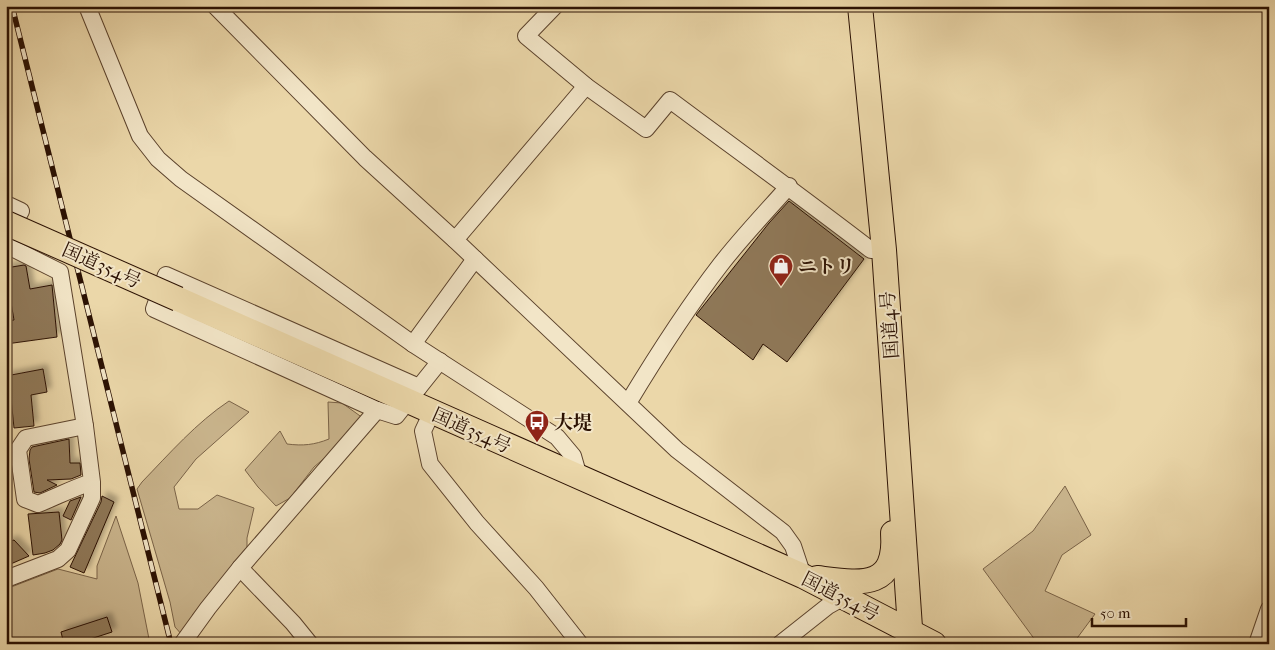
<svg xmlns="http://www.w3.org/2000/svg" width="1275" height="650" viewBox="0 0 1275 650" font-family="'IM FELL French Canon','Noto Serif JP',serif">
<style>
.green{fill:#cab58d;stroke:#7a6348}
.building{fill:#8f7859;stroke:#2b1103;filter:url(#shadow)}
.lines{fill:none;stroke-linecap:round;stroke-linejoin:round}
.minor-casing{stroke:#5b422c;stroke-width:18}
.highway-casing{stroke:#2b1103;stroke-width:26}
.minor{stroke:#f2e5c7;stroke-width:16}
.highway{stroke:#ebd7a9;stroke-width:24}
.rail-casing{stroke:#2b1103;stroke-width:5.5}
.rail{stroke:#f2e5c7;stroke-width:4;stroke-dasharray:11;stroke-linecap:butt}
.highway-bridge-casing{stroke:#2b1103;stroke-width:26;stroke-linecap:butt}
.highway-bridge{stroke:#ebd7a9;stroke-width:24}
.labels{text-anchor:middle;stroke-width:4;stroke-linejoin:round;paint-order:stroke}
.street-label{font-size:19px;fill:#2b1103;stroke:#f2e5c7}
.poi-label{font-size:19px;font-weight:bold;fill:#2b1103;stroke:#f2e5c7;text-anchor:start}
</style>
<defs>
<filter id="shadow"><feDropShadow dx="4.5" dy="-4.5" stdDeviation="2.5" flood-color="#0004"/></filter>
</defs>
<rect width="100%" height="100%" fill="#ebd7a9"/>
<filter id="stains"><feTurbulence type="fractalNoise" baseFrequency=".004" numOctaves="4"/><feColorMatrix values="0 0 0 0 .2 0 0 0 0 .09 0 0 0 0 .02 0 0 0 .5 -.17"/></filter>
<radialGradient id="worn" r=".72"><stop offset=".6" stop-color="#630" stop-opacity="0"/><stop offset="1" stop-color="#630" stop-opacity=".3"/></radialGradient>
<!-- green -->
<g class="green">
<path d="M229 401 249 412 196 459 174 487 179 509H198L217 495 254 508 247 538V547L236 561 230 573 193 614 189 626 183 636 175 627 170 602 137 489 142 482C170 453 196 423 229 401Z"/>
<path d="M328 402 342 403 363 418 328 455 314 467 290 498 276 506 258 487 245 470 280 431 287 444C303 446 314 445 329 439Z"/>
<path d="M1065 486 1091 535 1062 555 1045 591 1095 614 1075 641 1067 644H1038L983 569 1033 531Z"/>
<path d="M116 516 138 583 150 644H8L6 635V589L58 569 97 579V566Z"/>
</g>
<!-- building -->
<g class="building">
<path d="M789 201 864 259 787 362 763 344 753 360 696 315 769 223Z"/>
<path d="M24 265 26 266 30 289 52 285 57 337 6 344V321L14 320 8 285 6 286V268Z"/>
<path d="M43 369 47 392 31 395 34 426 14 428 11 398 6 399V376Z"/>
<path d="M69 439 70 463H80L81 475 71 479 47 480 57 485 40 493 34 492 29 459 30 450 32 447Z"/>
<path d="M102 496 114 502 84 573 70 567 101 502Z"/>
<path d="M81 497 71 520 63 516 70 501Z"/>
<path d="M59 512 62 540 60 544 53 550 45 553 33 555 28 514Z"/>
<path d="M14 540 29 556 6 566V543Z"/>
<path d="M107 617 112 632 75 644H64L61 632Z"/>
</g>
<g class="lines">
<defs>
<g id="minor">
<path d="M87 6 140 136 158 159 181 179 413 344 557 437 573 456 579 477"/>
<path d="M215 6 365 158 455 240 677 450 783 532 793 546 803 576"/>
<path d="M555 6 526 36 586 86 646 129 670 100C737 150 805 199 871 250H884"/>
<path d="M6 204 21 211 8 234"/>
<path d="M455 240 586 86"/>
<path d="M6 245 60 272 85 426"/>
<path d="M413 344 475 259"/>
<path d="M628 403C657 355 687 308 721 264 742 237 766 212 789 186"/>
<path d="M377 410 154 309 166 275 419 387"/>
<path d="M432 412 423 431 430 464 477 523 536 588 580 644"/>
<path d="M240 568 293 623 310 644"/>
<path d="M6 579 58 559 68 550 92 498V482L85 426 26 438 18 450 25 499 38 504C56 497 73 488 92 482"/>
<path d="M182 644 208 608 240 568 377 410 396 416 440 361"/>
<path d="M780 644 828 606 844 597"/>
<path d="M1257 644 1269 609"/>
</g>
<g id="highway">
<path d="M860 6 884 250 911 642"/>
<path d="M178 299 803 576 934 644"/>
<path d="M817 578C859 583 897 591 893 533"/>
</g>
</defs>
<!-- minor casing -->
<use href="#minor" class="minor-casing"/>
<!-- highway casing -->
<use href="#highway" class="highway-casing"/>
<!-- minor -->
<use href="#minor" class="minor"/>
<!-- highway -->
<use href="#highway" class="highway"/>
<defs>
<path id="rail" d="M12 6 171 644"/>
</defs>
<!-- rail casing -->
<use href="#rail" class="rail-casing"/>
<!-- rail -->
<use href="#rail" class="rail"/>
<defs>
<path id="highway-bridge" d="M6 223 178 299"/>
</defs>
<!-- highway-bridge casing -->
<use href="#highway-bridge" class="highway-bridge-casing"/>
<!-- highway-bridge -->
<use href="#highway-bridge" class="highway-bridge"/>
</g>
<!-- icons -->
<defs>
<symbol id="shop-pin" viewBox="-11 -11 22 30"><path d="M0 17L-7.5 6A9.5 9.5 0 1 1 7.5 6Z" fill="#8f2418" stroke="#f2e5c7"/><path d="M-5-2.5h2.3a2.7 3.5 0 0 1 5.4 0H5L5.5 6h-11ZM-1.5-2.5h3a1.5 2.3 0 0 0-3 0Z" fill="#fff"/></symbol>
<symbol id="bus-pin" viewBox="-11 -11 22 30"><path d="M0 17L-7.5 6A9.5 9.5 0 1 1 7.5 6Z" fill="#8f2418" stroke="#f2e5c7"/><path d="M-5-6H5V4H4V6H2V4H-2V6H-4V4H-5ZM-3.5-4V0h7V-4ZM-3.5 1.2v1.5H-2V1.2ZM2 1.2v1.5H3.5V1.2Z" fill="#fff"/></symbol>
</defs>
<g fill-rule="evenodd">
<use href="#shop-pin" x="767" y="252" width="28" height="38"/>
<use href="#bus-pin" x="523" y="408" width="28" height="38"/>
</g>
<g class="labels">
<!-- street labels -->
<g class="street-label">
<text transform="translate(102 265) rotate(24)" y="7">国道354号</text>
<text transform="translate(889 325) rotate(-94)" y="7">国道4号</text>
<text transform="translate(472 430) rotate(24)" y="7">国道354号</text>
<text transform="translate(841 596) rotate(27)" y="7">国道354号</text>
</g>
<!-- poi labels -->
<g class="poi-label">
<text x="798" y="273">ニトリ</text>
<text x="554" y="429">大堤</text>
</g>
</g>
<!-- margin -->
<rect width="1275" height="650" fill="none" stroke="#ebd7a9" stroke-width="25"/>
<rect x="8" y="8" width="1260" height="635" fill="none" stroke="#2b1103" stroke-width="2.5"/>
<rect x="12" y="12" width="1250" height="625" fill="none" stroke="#2b1103"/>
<!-- scale -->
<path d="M1092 618v8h94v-8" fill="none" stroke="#2b1103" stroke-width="2.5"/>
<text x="1100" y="618" font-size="15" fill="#2b1103" stroke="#f2e5c7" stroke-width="4" paint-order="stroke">50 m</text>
<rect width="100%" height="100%" filter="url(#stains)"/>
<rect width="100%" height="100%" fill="url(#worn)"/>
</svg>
